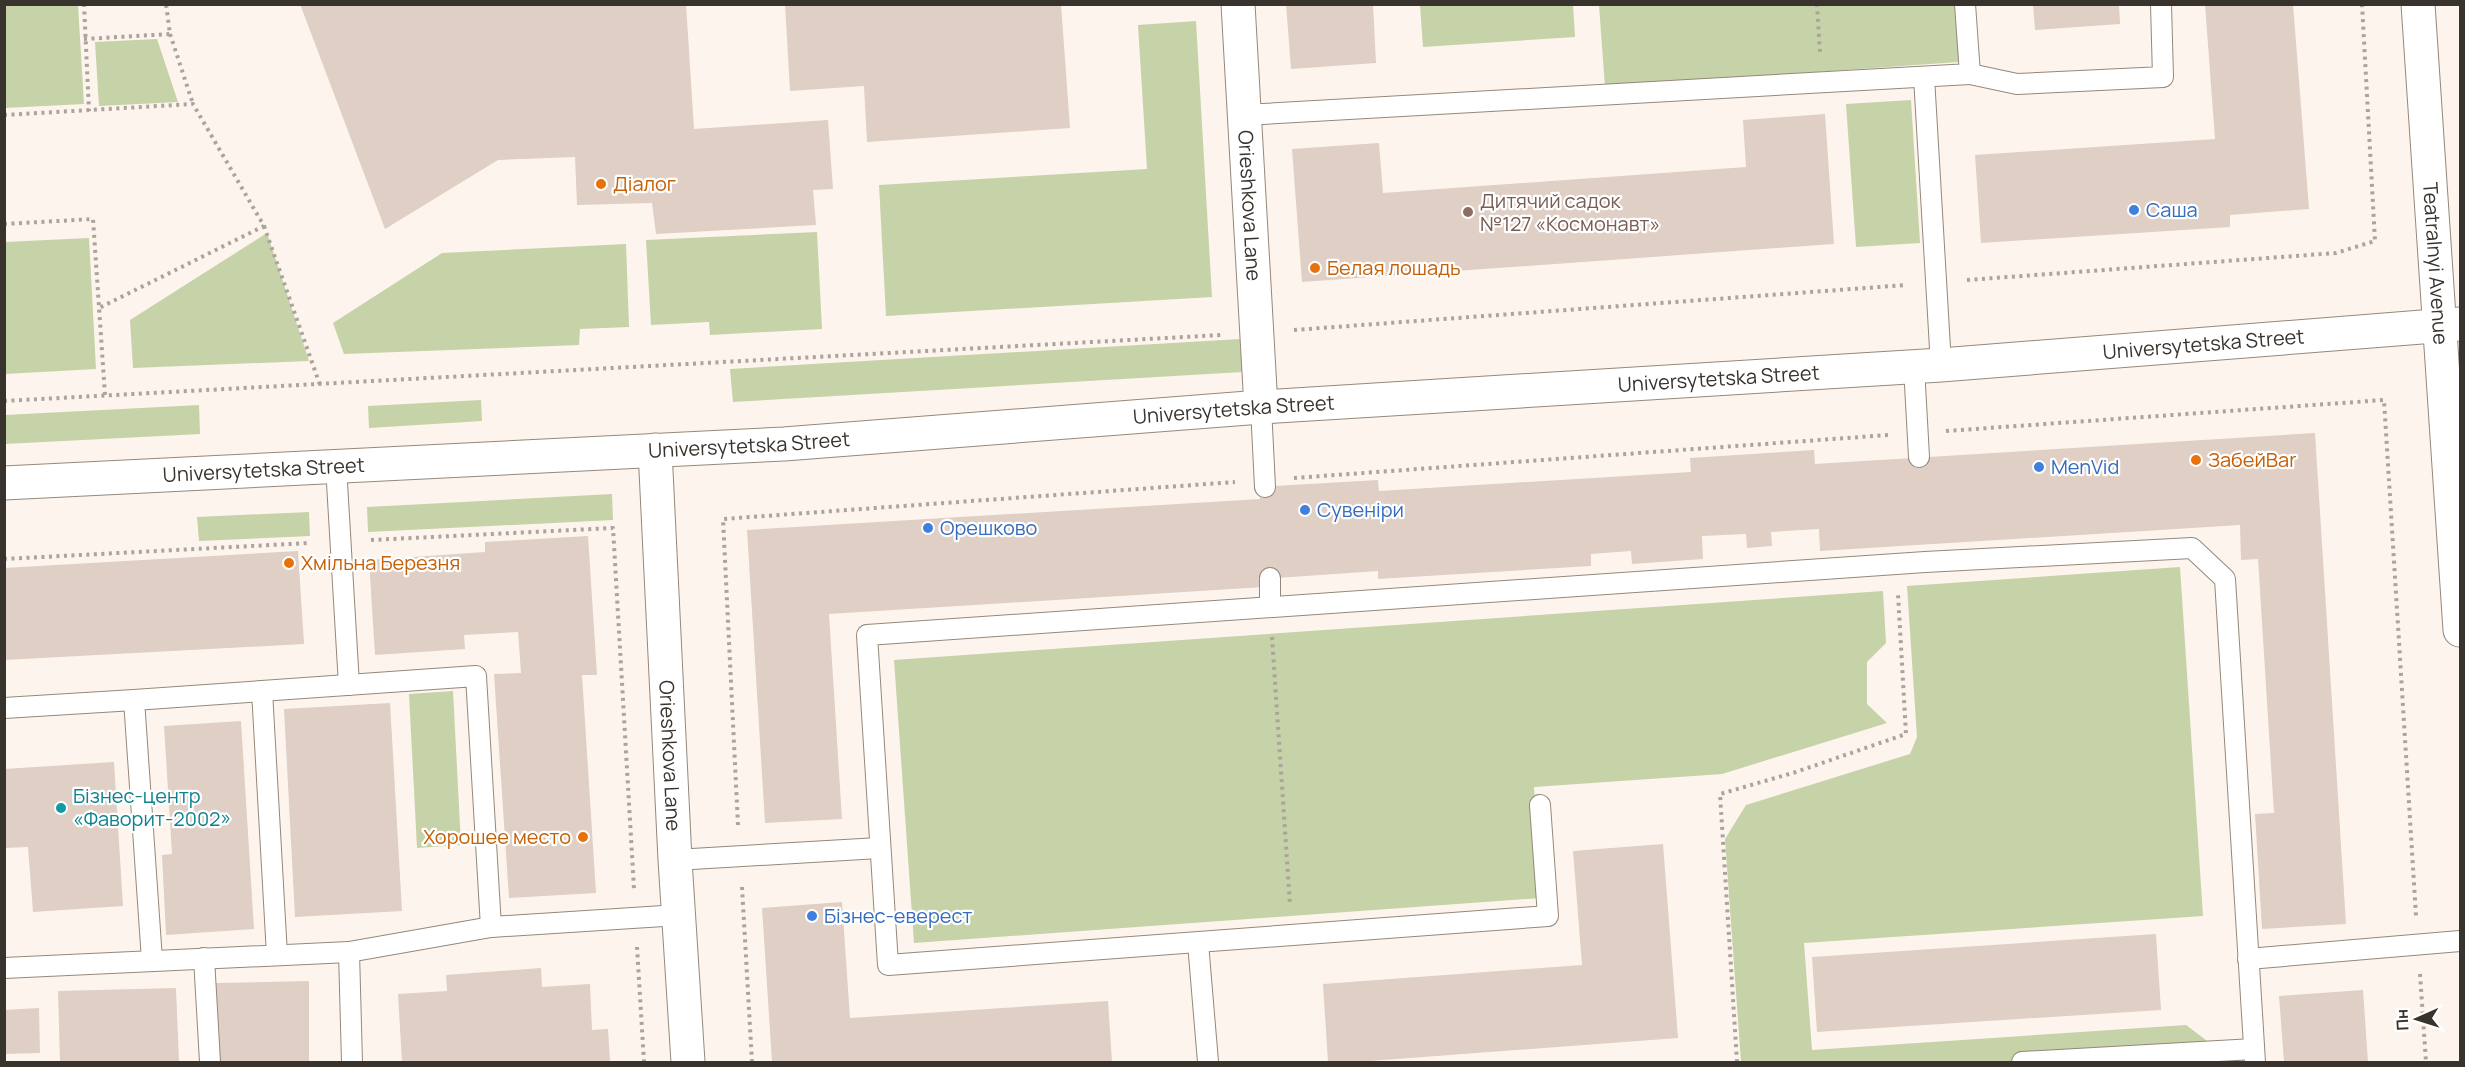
<svg xmlns="http://www.w3.org/2000/svg" width="2465" height="1067" viewBox="0 0 2465 1067" font-family="Manrope,sans-serif">
<style>
.green{fill:#c6d2a7}
.building{fill:#dfcfc5}
.lines{fill:none;stroke-linecap:round;stroke-linejoin:round}
.lane-casing{stroke:#94887c;stroke-width:22}
.street-casing{stroke:#94887c;stroke-width:35}
.secondary-casing{stroke:#94887c;stroke-width:35}
.primary-casing{stroke:#94887c;stroke-width:35}
.path{stroke:#aba49d;stroke-width:4;stroke-dasharray:3 4.5;stroke-linecap:butt}
.lane{stroke:#fff;stroke-width:20}
.street{stroke:#fff;stroke-width:33}
.secondary{stroke:#fff;stroke-width:33}
.primary{stroke:#fff;stroke-width:33}
.food-dot{fill:#e8710a;stroke:#fff;stroke-width:2}
.shop-dot{fill:#3f7fe0;stroke:#fff;stroke-width:2}
.education-dot{fill:#8d6e63;stroke:#fff;stroke-width:2}
.culture-dot{fill:#0f9aa8;stroke:#fff;stroke-width:2}
.labels{text-anchor:middle;stroke-width:4.5;stroke-linejoin:round;paint-order:stroke}
.food-label{font-size:20px;fill:#c56008;stroke:#fff;text-anchor:start}
.education-label{font-size:20px;fill:#785e54;stroke:#fff;text-anchor:start}
.street-label{font-size:20px;fill:#39332e;stroke:#fff}
.shop-label{font-size:20px;fill:#366cbe;stroke:#fff;text-anchor:start}
.culture-label{font-size:20px;fill:#0d838f;stroke:#fff;text-anchor:start}
</style>
<rect width="100%" height="100%" fill="#fdf5ed"/>
<!-- green -->
<g class="green">
<path d="M5 4 78 5 84 104 5 108Z"/>
<path d="M1420 5H1573L1575 37 1423 47Z"/>
<path d="M1599 5H1955L1959 62 1605 87Z"/>
<path d="M1196 21 1212 297 886 316 879 185 1147 169 1138 25Z"/>
<path d="M157 39 178 102 99 106 95 42Z"/>
<path d="M1911 100 1920 243 1856 247 1846 104Z"/>
<path d="M817 232 822 329 710 335 709 322 651 325 646 240Z"/>
<path d="M267 233 309 361 133 368 130 320Z"/>
<path d="M89 238 96 369 5 374V242Z"/>
<path d="M626 244 629 327 580 329 579 345 344 354 333 323 442 253Z"/>
<path d="M1240 339 1242 372 733 402 730 369Z"/>
<path d="M481 400 482 421 369 428 368 406Z"/>
<path d="M199 405 200 434 5 444V415Z"/>
<path d="M612 494 613 520 368 532 367 507Z"/>
<path d="M309 512 310 536 199 541 197 517Z"/>
<path d="M2180 567 2203 916 1804 943 1812 1050 2186 1025 2235 1062H1741L1725 839 1746 805 1910 754 1917 737 1907 586Z"/>
<path d="M1883 591 1886 643 1867 662V704L1887 723 1722 774 1534 787 1541 898 914 943 894 660Z"/>
<path d="M453 691 461 845 417 848 409 694Z"/>
</g>
<!-- building -->
<g class="building">
<path d="M300 4H686L694 129 828 120 833 189 813 190 816 225 656 234 652 203 577 205 575 157 498 160 385 229Z"/>
<path d="M785 4H1061L1070 128 867 142 864 86 790 91Z"/>
<path d="M1286 4H1373L1376 63 1291 69Z"/>
<path d="M2033 4H2119L2120 24 2035 30Z"/>
<path d="M2205 4H2293L2309 209 2230 215V227L1981 243 1975 155 2215 139Z"/>
<path d="M1825 114 1834 244 1302 282 1292 149 1379 143 1383 193 1746 167 1743 120Z"/>
<path d="M2315 433 2346 924 2262 929 2255 814 2274 813 2258 559 2241 560 2240 525 1820 551 1819 529 1771 532 1772 546 1747 548 1746 534 1702 536 1703 559 1632 564 1631 551 1591 554V566L1378 579V571L1264 579V587L829 614 842 819 765 823 747 530 1260 499 1259 487 1378 480 1379 491 1691 472 1690 458 1814 450 1815 464Z"/>
<path d="M588 536 597 675H582L596 893 509 898 494 674 521 673 518 632 464 635 465 649 375 655 369 560 485 552V542Z"/>
<path d="M298 551 304 644 4 660V568Z"/>
<path d="M390 703 402 911 295 917 284 709Z"/>
<path d="M241 721 254 929 166 935 162 855 172 854 164 726Z"/>
<path d="M114 762 123 906 33 912 28 847 4 848V769Z"/>
<path d="M1663 844 1678 1038 1357 1062H1328L1323 984 1582 965 1573 851Z"/>
<path d="M842 902 850 1018 1108 1001 1112 1062H772L762 908Z"/>
<path d="M2156 934 2161 1010 1817 1032 1812 957Z"/>
<path d="M541 968 542 987 590 984 592 1030 608 1029 610 1062H402L398 994 447 991 446 975Z"/>
<path d="M309 981V1062H218L215 983Z"/>
<path d="M176 988 179 1062H60L58 991Z"/>
<path d="M2363 990 2368 1062H2284L2279 996Z"/>
<path d="M39 1008 40 1053 4 1054V1010Z"/>
</g>
<g class="lines">
<defs>
<g id="lane">
<path d="M1970 74 2017 84 2163 77 2161 4"/>
<path d="M1924 77 1941 365"/>
<path d="M1244 115 1970 74 1965 4"/>
<path d="M1914 367 1919 457"/>
<path d="M1261 407 1265 487"/>
<path d="M336 466 349 685"/>
<path d="M1270 606V578"/>
<path d="M262 691 277 955"/>
<path d="M4 708 134 700"/>
<path d="M1540 805 1548 916 888 965 867 635 1925 562 2192 548 2225 579 2255 1062"/>
<path d="M675 860 879 848"/>
<path d="M1198 943 1208 1062"/>
<path d="M349 952 352 1062"/>
<path d="M204 958 210 1062"/>
<path d="M2248 959 2460 941"/>
<path d="M152 960 134 700 476 676 491 927"/>
<path d="M4 968 349 952 491 927 679 915"/>
<path d="M2022 1062 2254 1049"/>
</g>
<g id="street">
<path id="s1" d="M1238 4 1261 407"/>
<path id="s2" d="M655 450 675 860 688 1062"/>
</g>
<g id="secondary">
<path id="s3" d="M2418 4 2460 630"/>
</g>
<g id="primary">
<path id="s4" d="M4 483 784 444 1261 407 1941 365 2460 324"/>
</g>
</defs>
<!-- lane casing -->
<use href="#lane" class="lane-casing"/>
<!-- street casing -->
<use href="#street" class="street-casing"/>
<!-- secondary casing -->
<use href="#secondary" class="secondary-casing"/>
<!-- primary casing -->
<use href="#primary" class="primary-casing"/>
<!-- path -->
<g class="path">
<path d="M84 4 89 111"/>
<path d="M1817 4 1820 53"/>
<path d="M170 34 193 104"/>
<path d="M84 39 170 34 166 4"/>
<path d="M4 115 193 104 264 226 99 308"/>
<path d="M4 224 93 219 105 395"/>
<path d="M264 226 320 385"/>
<path d="M1967 280 2336 253 2375 241 2362 4"/>
<path d="M1294 330 1906 285"/>
<path d="M4 401 1221 335"/>
<path d="M1946 431 2384 400 2416 916"/>
<path d="M1294 478 1888 435"/>
<path d="M371 540 613 528 634 889"/>
<path d="M4 559 309 543"/>
<path d="M1272 637 1290 905"/>
<path d="M738 825 723 519 1235 482"/>
<path d="M742 887 752 1062"/>
<path d="M637 947 644 1062"/>
<path d="M2420 974 2426 1062"/>
<path d="M1737 1062 1720 794 1796 772 1906 734 1898 594"/>
</g>
<!-- lane -->
<use href="#lane" class="lane"/>
<!-- street -->
<use href="#street" class="street"/>
<!-- secondary -->
<use href="#secondary" class="secondary"/>
<!-- primary -->
<use href="#primary" class="primary"/>
</g>
<!-- markers -->
<g class="food-dot">
<circle cx="601" cy="184" r="6"/>
<circle cx="1315" cy="268" r="6"/>
<circle cx="2196" cy="460" r="6"/>
<circle cx="289" cy="563" r="6"/>
<circle cx="583" cy="837" r="6"/>
</g>
<g class="shop-dot">
<circle cx="2134" cy="210" r="6"/>
<circle cx="2039" cy="467" r="6"/>
<circle cx="1305" cy="510" r="6"/>
<circle cx="928" cy="528" r="6"/>
<circle cx="812" cy="916" r="6"/>
</g>
<circle class="education-dot" cx="1468" cy="212" r="6"/>
<circle class="culture-dot" cx="61" cy="808" r="6"/>
<g class="labels">
<!-- food labels -->
<g class="food-label">
<text x="613" y="191">Діалог</text>
<text x="1327" y="275">Белая лошадь</text>
<text x="2208" y="467">ЗабейBar</text>
<text x="301" y="570">Хмільна Березня</text>
<text x="571" y="844" text-anchor="end">Хорошее место</text>
</g>
<!-- education labels -->
<g class="education-label">
<text x="1480" y="208">Дитячий садок<tspan x="1480" dy="23">№127 «Космонавт»</tspan></text>
</g>
<!-- street labels -->
<g class="street-label">
<text dy="7" stroke="none"><textPath href="#s1" startOffset="202">Orieshkova Lane</textPath></text>
<text dy="7" stroke="none"><textPath href="#s3" startOffset="260">Teatralnyi Avenue</textPath></text>
<text dy="7" stroke="none"><textPath href="#s4" startOffset="2204">Universytetska Street</textPath></text>
<text dy="7" stroke="none"><textPath href="#s4" startOffset="1718">Universytetska Street</textPath></text>
<text dy="7" stroke="none"><textPath href="#s4" startOffset="1232">Universytetska Street</textPath></text>
<text dy="7" stroke="none"><textPath href="#s4" startOffset="746">Universytetska Street</textPath></text>
<text dy="7" stroke="none"><textPath href="#s4" startOffset="260">Universytetska Street</textPath></text>
<text dy="7" stroke="none"><textPath href="#s2" startOffset="306">Orieshkova Lane</textPath></text>
</g>
<!-- shop labels -->
<g class="shop-label">
<text x="2146" y="217">Саша</text>
<text x="2051" y="474">MenVid</text>
<text x="1317" y="517">Сувеніри</text>
<text x="940" y="535">Орешково</text>
<text x="824" y="923">Бізнес-еверест</text>
</g>
<!-- culture labels -->
<g class="culture-label">
<text x="73" y="803">Бізнес-центр<tspan x="73" dy="23">«Фаворит-2002»</tspan></text>
</g>
</g>
<!-- border -->
<rect width="2465" height="1067" fill="none" stroke="#39332e" stroke-width="12"/>
<!-- north arrow -->
<g transform="translate(2417 1019) rotate(267)" stroke="#ffffff" stroke-width="4.5" paint-order="stroke">
<path d="M0-4.5L10 22L0 15L-10 22Z" fill="#39332e"/>
<text y="-9" font-size="16" font-weight="bold" text-anchor="middle" fill="#39332e">Пн</text>
</g>
</svg>
